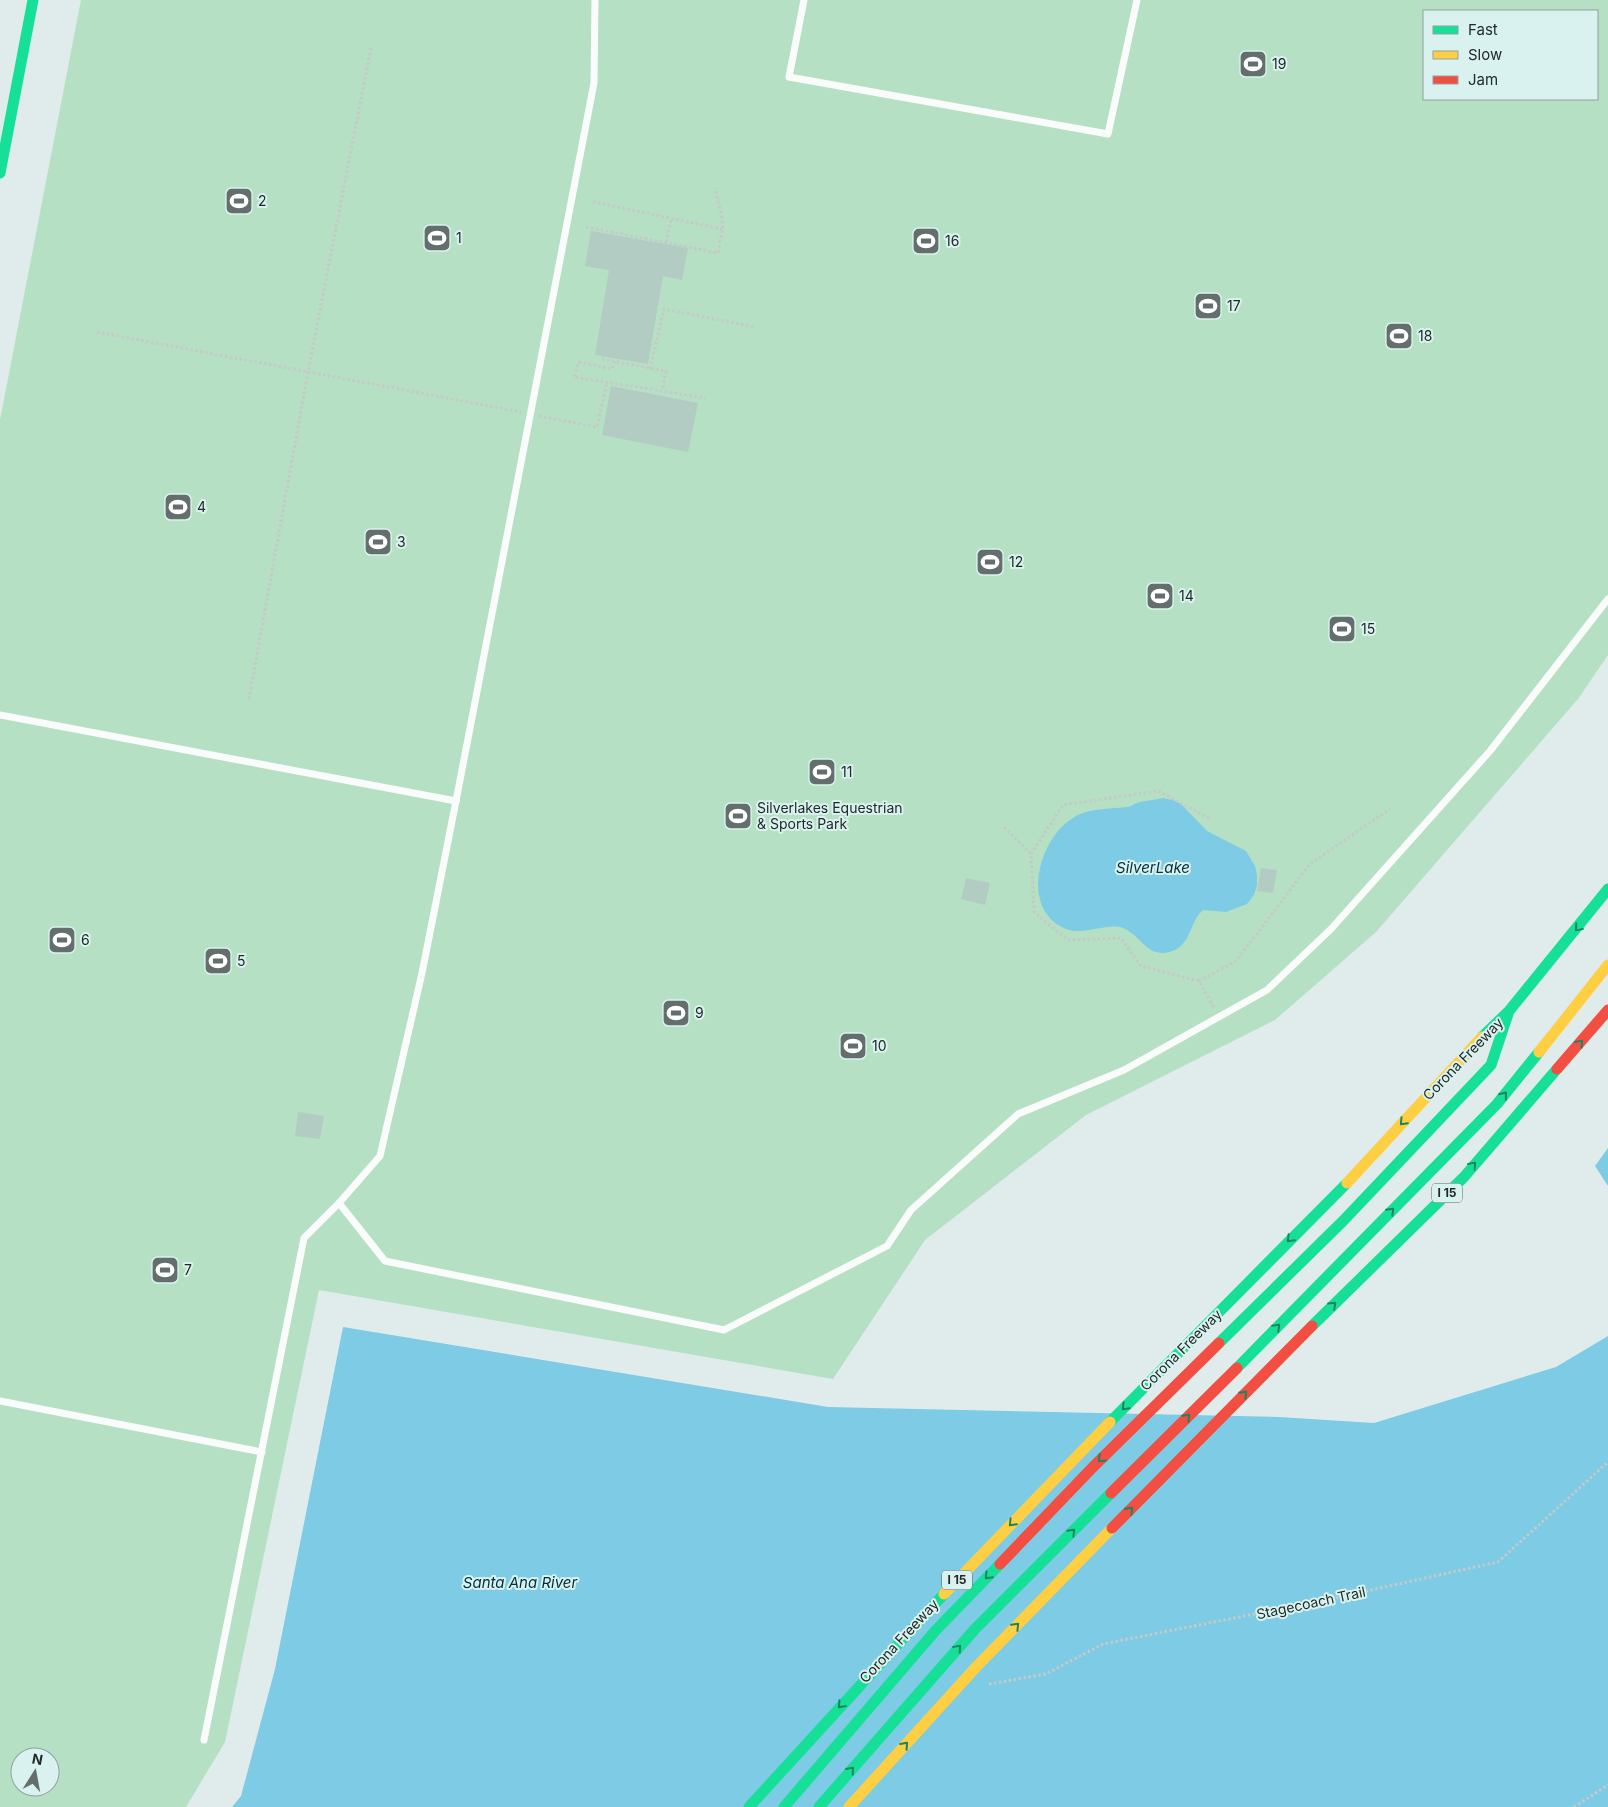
<svg xmlns="http://www.w3.org/2000/svg" width="1608" height="1807" viewBox="0 0 1608 1807" font-family="Inter,sans-serif">
<style>
.green{fill:#b5e0c3;fill-rule:evenodd}
.water{fill:#7dcbe5}
.building{fill:#b2ccc4}
.lines{fill:none;stroke-linecap:round;stroke-linejoin:round}
.path{stroke:#c5c9c8;stroke-width:3;stroke-dasharray:2.5 2.5;stroke-linecap:butt}
.lane{stroke:#fafcfc;stroke-width:7}
.fast{stroke:#16e098;stroke-width:11}
.slow{stroke:#ffcf43;stroke-width:11}
.jam{stroke:#f24e42;stroke-width:11}
.oneway{stroke:#1b8560}
.labels{text-anchor:middle;stroke-width:4;stroke-linejoin:round;paint-order:stroke}
.shield{fill:#daf2ef;stroke:#586664;stroke-width:1}
.shield-label{font-size:12px;font-weight:bold;fill:#202a29}
.poi-label{font-size:14px;fill:#202a29;stroke:#daf2ef;text-anchor:start}
.street-label{font-size:14px;fill:#202a29;stroke:#daf2ef}
.water-label{font-size:15px;font-style:italic;fill:#00303f;stroke:#daf2ef}
</style>
<rect width="100%" height="100%" fill="#e0eceb"/>
<!-- green -->
<path class="green" d="M81 0H1608V655L1578 699 1376 932 1275 1020 1086 1115 925 1240 833 1379 319 1290 225 1742 186 1807H0V420ZM1424 11H1597V99H1424ZM20 1757H50V1787H20Z"/>
<!-- water -->
<g class="water">
<path d="M1163 798 1176 801 1181 804 1207 831 1246 851 1255 866 1257 875V885L1254 895 1247 904 1226 912 1203 910C1190 921 1192 941 1175 950 1149 962 1141 935 1123 928 1108 922 1084 936 1066 929 1018 909 1039 834 1078 815 1093 808 1111 809 1127 807 1131 807 1133 804 1137 803 1145 800 1155 800 1163 798Z"/>
<path d="M1608 1148V1186L1595 1166Z"/>
<path d="M343 1327 828 1407 1279 1417 1374 1423 1556 1367 1608 1336V1807H232L241 1796 275 1669Z"/>
</g>
<!-- building -->
<g class="building">
<path d="M591 231 688 248 682 280 663 276 648 364 595 355 609 270 585 266Z"/>
<path d="M611 386 698 403 688 452 602 435Z"/>
<path d="M1261 868 1277 870 1273 893 1257 891Z"/>
<path d="M966 878 990 883 985 905 961 899Z"/>
<path d="M298 1112 324 1116 320 1139 295 1136Z"/>
</g>
<g class="lines">
<!-- path -->
<g class="path">
<path d="M593 202 722 229"/>
<path d="M586 227 718 253 723 224 715 188"/>
<path d="M666 242 671 219"/>
<path d="M97 332 521 412"/>
<path d="M602 359 666 371 662 391"/>
<path d="M615 361 612 369 579 362 574 377 705 398"/>
<path d="M650 369 664 309 755 327"/>
<path d="M539 416 597 427 607 382"/>
<path d="M249 699 308 372 371 48"/>
<path d="M1004 827 1031 854 1034 912 1068 940 1121 938 1141 966 1199 981 1214 1008"/>
<path d="M1031 854 1063 805 1159 791 1210 819"/>
<path d="M1199 981 1236 961 1310 864 1390 809"/>
<path d="M989 1684 1046 1674 1103 1644 1335 1598 1498 1562 1608 1462"/>
<path d="M1574 1807 1608 1785"/>
</g>
<!-- lane -->
<g class="lane">
<path d="M804 0 789 77 1108 134 1137 0"/>
<path d="M0 715 456 801 594 83 595 0"/>
<path d="M456 801 422 973 380 1156 339 1203 385 1261 724 1330 887 1246 911 1210 1018 1114 1124 1070 1267 990 1331 929 1490 751 1608 599"/>
<path d="M0 1401 262 1452"/>
<path d="M204 1740 304 1238 339 1203"/>
</g>
<!-- fast -->
<g class="fast">
<path d="M0 173 33 0"/>
<path d="M1482 1037 1509 1011 1608 889"/>
<path d="M1312 1326 1464 1177 1557 1069"/>
<path d="M1219 1343 1343 1221 1491 1065 1508 1014"/>
<path d="M1237 1368 1497 1104 1539 1052"/>
<path d="M1110 1422 1347 1183"/>
<path d="M749 1807 944 1594"/>
<path d="M784 1807 936 1630 1000 1564"/>
<path d="M819 1807 975 1629 1111 1493"/>
</g>
<!-- slow -->
<g class="slow">
<path d="M1539 1052 1608 965"/>
<path d="M1347 1183 1482 1037"/>
<path d="M944 1594 1110 1422"/>
<path d="M849 1807 977 1666 1112 1528"/>
</g>
<!-- jam -->
<g class="jam">
<path d="M1557 1069 1608 1010"/>
<path d="M1111 1493 1237 1368"/>
<path d="M1112 1528 1312 1326"/>
<path d="M1000 1564 1093 1467 1219 1343"/>
</g>
</g>
<!-- one-way arrows -->
<defs><path id="oneway-chevron" d="M-2-3.5L2.5 0L-2 3.5" fill="none" stroke-width="1.6" stroke-linecap="round" stroke-linejoin="round" transform="scale(1.25)"/></defs>
<g class="oneway">
<use href="#oneway-chevron" transform="translate(1578 928) rotate(130)"/>
<use href="#oneway-chevron" transform="translate(1580 1043) rotate(-49)"/>
<use href="#oneway-chevron" transform="translate(1504 1095) rotate(-51)"/>
<use href="#oneway-chevron" transform="translate(1403 1122) rotate(133)"/>
<use href="#oneway-chevron" transform="translate(1473 1165) rotate(-49)"/>
<use href="#oneway-chevron" transform="translate(1391 1211) rotate(-45)"/>
<use href="#oneway-chevron" transform="translate(1290 1239) rotate(135)"/>
<use href="#oneway-chevron" transform="translate(1333 1305) rotate(-44)"/>
<use href="#oneway-chevron" transform="translate(1277 1327) rotate(-45)"/>
<use href="#oneway-chevron" transform="translate(1244 1394) rotate(-45)"/>
<use href="#oneway-chevron" transform="translate(1125 1407) rotate(134)"/>
<use href="#oneway-chevron" transform="translate(1187 1417) rotate(-45)"/>
<use href="#oneway-chevron" transform="translate(1101 1459) rotate(136)"/>
<use href="#oneway-chevron" transform="translate(1130 1510) rotate(-46)"/>
<use href="#oneway-chevron" transform="translate(1012 1523) rotate(134)"/>
<use href="#oneway-chevron" transform="translate(1072 1532) rotate(-45)"/>
<use href="#oneway-chevron" transform="translate(988 1576) rotate(134)"/>
<use href="#oneway-chevron" transform="translate(1016 1626) rotate(-46)"/>
<use href="#oneway-chevron" transform="translate(958 1648) rotate(-49)"/>
<use href="#oneway-chevron" transform="translate(841 1705) rotate(132)"/>
<use href="#oneway-chevron" transform="translate(905 1745) rotate(-48)"/>
<use href="#oneway-chevron" transform="translate(851 1770) rotate(-49)"/>
</g>
<!-- icons -->
<defs>
<symbol id="stadium-square" viewBox="-11 -11 22 22"><rect x="-9" y="-9" width="18" height="18" rx="4" fill="#636e6d" stroke="#daf2ef"/><path d="M0-5a6.5 5 0 1 0 0 10a6.5 5 0 1 0 0-10ZM-3.5-1.8h7v3.6h-7Z" fill="#fff"/></symbol>
</defs>
<g fill-rule="evenodd">
<use href="#stadium-square" x="1237" y="48" width="32" height="32"/>
<use href="#stadium-square" x="223" y="185" width="32" height="32"/>
<use href="#stadium-square" x="421" y="222" width="32" height="32"/>
<use href="#stadium-square" x="910" y="225" width="32" height="32"/>
<use href="#stadium-square" x="1192" y="290" width="32" height="32"/>
<use href="#stadium-square" x="1383" y="320" width="32" height="32"/>
<use href="#stadium-square" x="162" y="491" width="32" height="32"/>
<use href="#stadium-square" x="362" y="526" width="32" height="32"/>
<use href="#stadium-square" x="974" y="546" width="32" height="32"/>
<use href="#stadium-square" x="1144" y="580" width="32" height="32"/>
<use href="#stadium-square" x="1326" y="613" width="32" height="32"/>
<use href="#stadium-square" x="806" y="756" width="32" height="32"/>
<use href="#stadium-square" x="722" y="800" width="32" height="32"/>
<use href="#stadium-square" x="46" y="924" width="32" height="32"/>
<use href="#stadium-square" x="202" y="945" width="32" height="32"/>
<use href="#stadium-square" x="660" y="997" width="32" height="32"/>
<use href="#stadium-square" x="837" y="1030" width="32" height="32"/>
<use href="#stadium-square" x="149" y="1254" width="32" height="32"/>
</g>
<g class="labels">
<!-- shield labels -->
<g class="shield">
<rect x="1432" y="1183.5" width="30" height="19" rx="4"/>
<rect x="942" y="1570.5" width="30" height="19" rx="4"/>
</g>
<g class="shield-label">
<text x="1447" y="1197">I 15</text>
<text x="957" y="1584">I 15</text>
</g>
<!-- poi labels -->
<g class="poi-label">
<text x="1272" y="69">19</text>
<text x="258" y="206">2</text>
<text x="456" y="243">1</text>
<text x="945" y="246">16</text>
<text x="1227" y="311">17</text>
<text x="1418" y="341">18</text>
<text x="197" y="512">4</text>
<text x="397" y="547">3</text>
<text x="1009" y="567">12</text>
<text x="1179" y="601">14</text>
<text x="1361" y="634">15</text>
<text x="841" y="777">11</text>
<text x="757" y="813">Silverlakes Equestrian<tspan x="757" dy="16">&amp; Sports Park</tspan></text>
<text x="81" y="945">6</text>
<text x="237" y="966">5</text>
<text x="695" y="1018">9</text>
<text x="872" y="1051">10</text>
<text x="184" y="1275">7</text>
</g>
<!-- street labels -->
<g class="street-label">
<text transform="translate(1463 1059) rotate(-46)" y="5">Corona Freeway</text>
<text transform="translate(1181 1350) rotate(-45)" y="5">Corona Freeway</text>
<text transform="translate(1311 1603) rotate(-12)" y="5">Stagecoach Trail</text>
<text transform="translate(899 1641) rotate(-47)" y="5">Corona Freeway</text>
</g>
<!-- water labels -->
<g class="water-label">
<text x="1153" y="873">SilverLake</text>
<text x="520" y="1588">Santa Ana River</text>
</g>
</g>
<!-- legend -->
<rect x="1423" y="10" width="175" height="90" fill="#daf2ef" stroke="#90a2a0"/>
<rect x="1433" y="26" width="25" height="8" fill="#16e098" stroke="#90a2a0"/>
<text x="1468" y="35" font-size="15" fill="#202a29">Fast</text>
<rect x="1433" y="51" width="25" height="8" fill="#ffcf43" stroke="#90a2a0"/>
<text x="1468" y="60" font-size="15" fill="#202a29">Slow</text>
<rect x="1433" y="76" width="25" height="8" fill="#f24e42" stroke="#90a2a0"/>
<text x="1468" y="85" font-size="15" fill="#202a29">Jam</text>
<!-- north arrow -->
<g transform="translate(35 1772) rotate(11)"><circle r="24" fill="#daf2ef" stroke="#90a2a0"/>
<path d="M0-4L9 19L0 12L-9 19Z" fill="#636e6d"/>
<text y="-8" font-size="14" font-weight="bold" text-anchor="middle" fill="#202a29">N</text>
</g>
</svg>
